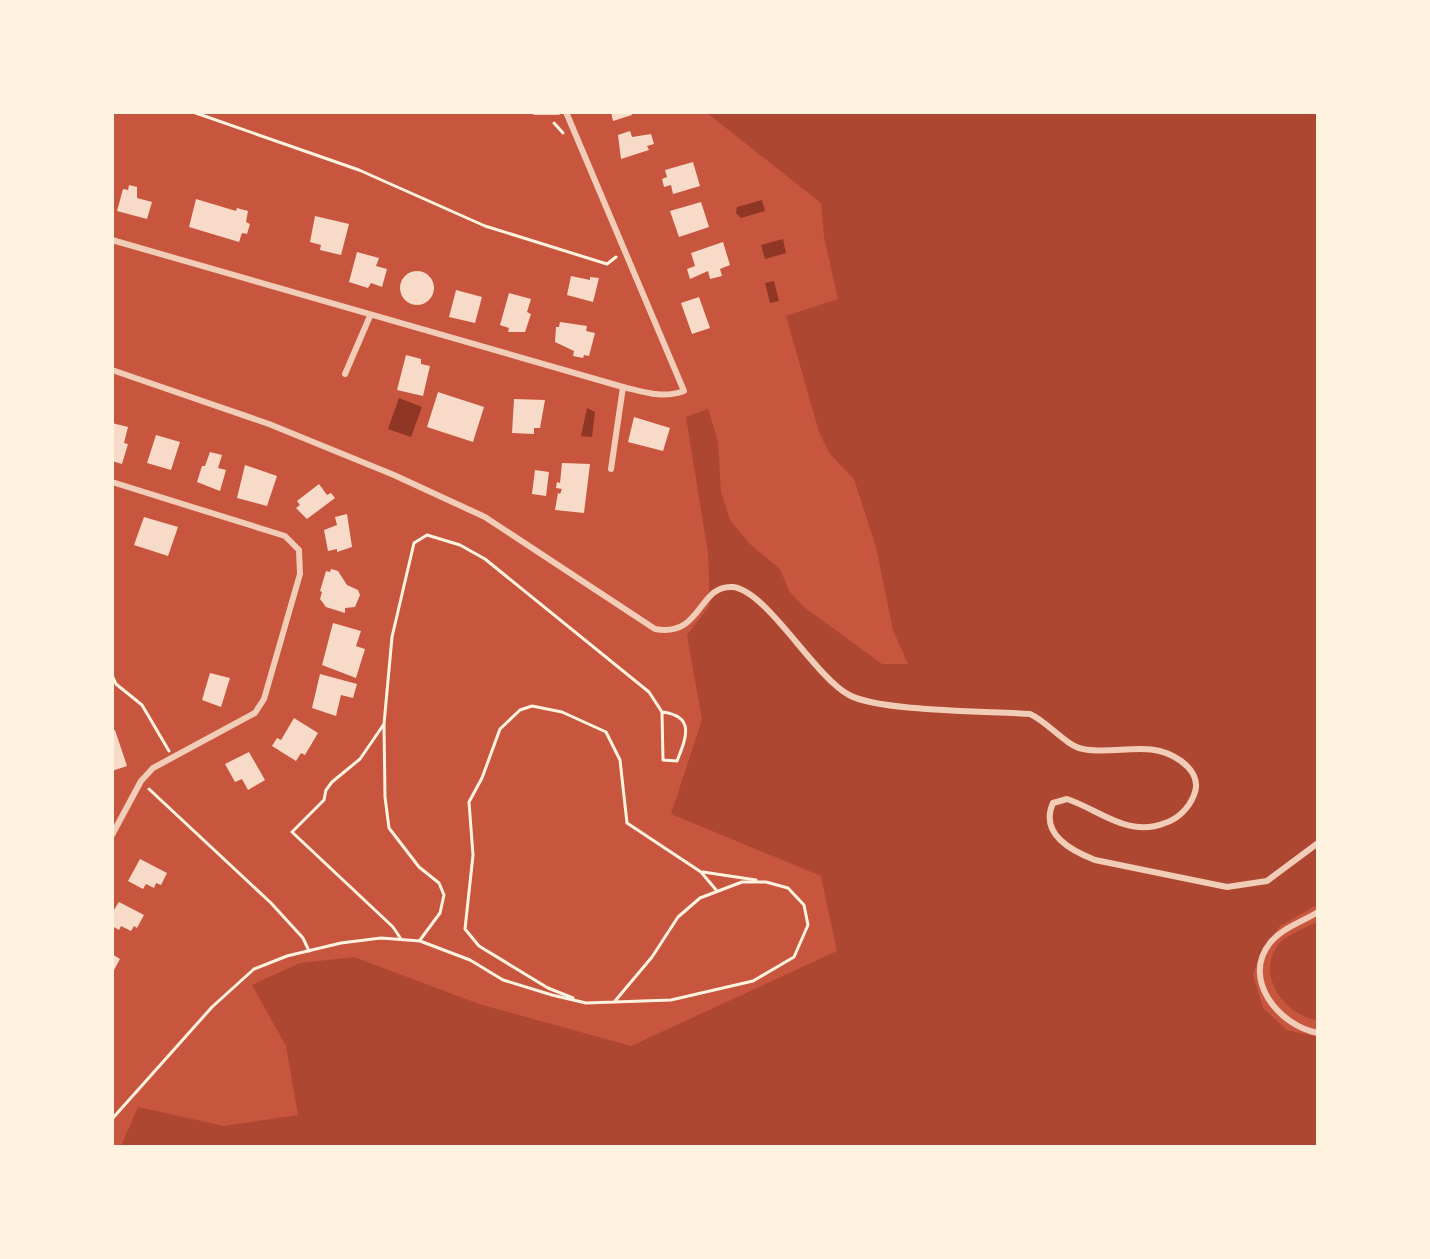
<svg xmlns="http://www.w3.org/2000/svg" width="1430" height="1259" viewBox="0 0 1430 1259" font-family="Figtree,sans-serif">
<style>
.green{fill:#ae4732}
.water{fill:#8f3625}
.building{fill:#f7dbc8}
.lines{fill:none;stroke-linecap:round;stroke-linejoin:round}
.path{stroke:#fff3e0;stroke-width:3}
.minor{stroke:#f1ccb7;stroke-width:6}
</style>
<rect width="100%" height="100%" fill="#c8553d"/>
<!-- green -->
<g class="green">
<path d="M707 113H1317V905L1280 926 1261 952 1253 975 1263 1008 1287 1030 1317 1037V1146H121L138 1107 224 1126 298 1115 286 1046 252 985 300 963 354 957 479 1004 631 1046 837 951 821 876 671 814 702 720 687 635 710 605 708 553 686 417 708 409 718 441 721 492 730 520 750 544 780 569 789 591 804 607 882 664H908L893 630 876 547 854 479 829 453 819 432 786 316 838 299 824 237 821 203Z"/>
<path d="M1317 922V1020C1286 1016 1256 977 1277 946 1285 935 1305 928 1317 922Z"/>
</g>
<!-- water -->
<g class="water">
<path d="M762 200 765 211 741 218 736 213 737 207Z"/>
<path d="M783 239 786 253 765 259 761 245Z"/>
<path d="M774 281 779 301 770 303 765 283Z"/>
<path d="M399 398 422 407 411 437 388 429Z"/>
<path d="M587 408 595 412 592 437 581 436Z"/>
</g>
<!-- building -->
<g class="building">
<path d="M611 112H631L632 115 613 121Z"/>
<path d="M630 131 632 137 651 134 654 144 647 146 649 150 621 159 618 135Z"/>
<path d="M693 162 700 186 673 194 671 185 664 187 662 179 667 177 665 170Z"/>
<path d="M129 185 137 187V198L152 202 147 219 117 211 123 189 128 190Z"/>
<path d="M196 199 236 211 237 208 248 211 246 222 250 224 247 234 242 233 239 242 189 227Z"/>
<path d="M701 202 709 227 679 237 670 211Z"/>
<path d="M315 216 349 224 341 255 320 250 321 245 310 242Z"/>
<path d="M723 242 730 265 720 269 722 276 710 279 708 271 690 279 687 269 695 266 691 253Z"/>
<path d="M357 252 379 258 376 266 387 269 382 287 371 283 368 288 349 282Z"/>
<circle cx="417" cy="288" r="17"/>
<path d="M571 276 590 280V277L599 278 593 302 567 295Z"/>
<path d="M456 290 482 297 475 323 449 317Z"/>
<path d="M509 293 531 299 527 312 531 314 525 332H508L509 328 500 325Z"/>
<path d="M699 297 710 328 692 334 681 303Z"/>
<path d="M560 322 587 326 586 331 595 333 589 356 584 355 583 358 573 356 574 351 555 342 556 327H559Z"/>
<path d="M406 355 421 359V364L430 366 423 396 397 390Z"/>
<path d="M438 392 484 407 473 442 427 427Z"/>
<path d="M514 399 545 400 540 428H534V434L512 433Z"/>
<path d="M634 417 670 428 663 451 628 442Z"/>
<path d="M112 423 128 427 124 443 128 444 122 464 112 461Z"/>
<path d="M156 435 180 442 171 470 147 463Z"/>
<path d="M210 452 222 455 218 468 226 470 220 491 197 482 202 466H205Z"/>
<path d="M562 463 590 464 584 513 555 510 558 493 560 494 562 489 556 488 557 482 560 483Z"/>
<path d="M245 465 277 476 267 506 237 498Z"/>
<path d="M535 470 549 472 546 496 532 494Z"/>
<path d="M319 484 327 495 331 493 335 498 307 519 296 508 300 505 297 501Z"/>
<path d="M347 514 352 547 337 552V549L328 551 324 530 337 525 335 517Z"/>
<path d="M144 517 178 527 168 556 134 545Z"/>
<path d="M331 569 338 571 347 585 358 590 360 595 355 607 345 608V613L326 607 320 599 322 592 320 591 326 571 330 572Z"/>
<path d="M333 623 361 631 356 646 365 649 356 678 322 665Z"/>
<path d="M210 673 230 678 221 707 202 700Z"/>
<path d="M320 674 357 684 353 698 341 695 336 716 312 708Z"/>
<path d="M294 718 318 733 305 755 301 753 296 761 272 746 277 738 281 740Z"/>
<path d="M115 730 127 766 112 771V731Z"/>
<path d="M249 752 265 780 248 790 242 779 235 782 225 764Z"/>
<path d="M140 859 167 873 161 885 156 883 154 888 146 884 143 889 128 881Z"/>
<path d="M119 902 144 915 137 928 134 926 131 931 121 926 119 930 112 926V913Z"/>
<path d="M112 954 120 959 114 970 112 969Z"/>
</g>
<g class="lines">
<!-- path -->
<g class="path">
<path d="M193 112 359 170 485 226 607 264 616 257"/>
<path d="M554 123 563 133"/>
<path d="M112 675 116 684 142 705 169 751"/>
<path d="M384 725 385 797 389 828 419 867 439 883 444 895 440 913 420 940"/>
<path d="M149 789 271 903 303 938 309 951"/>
<path d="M703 872 756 880"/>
<path d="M401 939 393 927 292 832 324 800 326 790 332 782 360 759 384 724 392 637 414 543 427 535 460 545 485 559 649 692 662 712 663 760 677 761C686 738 696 716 662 712"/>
<path d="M573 998 548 988 479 946 465 929 473 855 469 802 482 778 500 729 520 710 532 706 562 712 606 732 620 760 627 823 701 872 717 891"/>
<path d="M112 1119 212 1007 254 969 287 956 341 943 381 938 420 941 470 960 503 980 552 995 586 1003 671 1000 753 981 794 957 808 925 804 905 788 888 766 882H742L700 898 678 917 652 957 615 1001"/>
</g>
<!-- minor -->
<g class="minor">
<path d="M535 112H558"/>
<path d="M112 240 623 387C644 392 663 399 684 391L566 112"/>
<path d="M112 370 269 424 394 475 485 517 655 629C702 638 698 584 733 587 767 591 814 676 849 695 881 712 989 711 1030 714 1048 722 1066 746 1083 749 1116 756 1150 738 1181 761 1192 769 1200 781 1194 795 1189 808 1178 819 1165 823 1128 838 1100 810 1067 799L1053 803C1039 834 1072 851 1095 860L1227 887 1267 881 1318 843"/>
<path d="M345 374 370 316"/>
<path d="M611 469 623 387"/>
<path d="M112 482 285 536 299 550 300 574 264 699 255 713 153 768 141 781 112 835"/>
<path d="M1318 912C1302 922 1282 928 1270 943 1241 979 1279 1026 1318 1033"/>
</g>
</g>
<!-- border -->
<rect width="1430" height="1259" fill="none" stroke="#fff3e0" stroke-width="228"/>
</svg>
